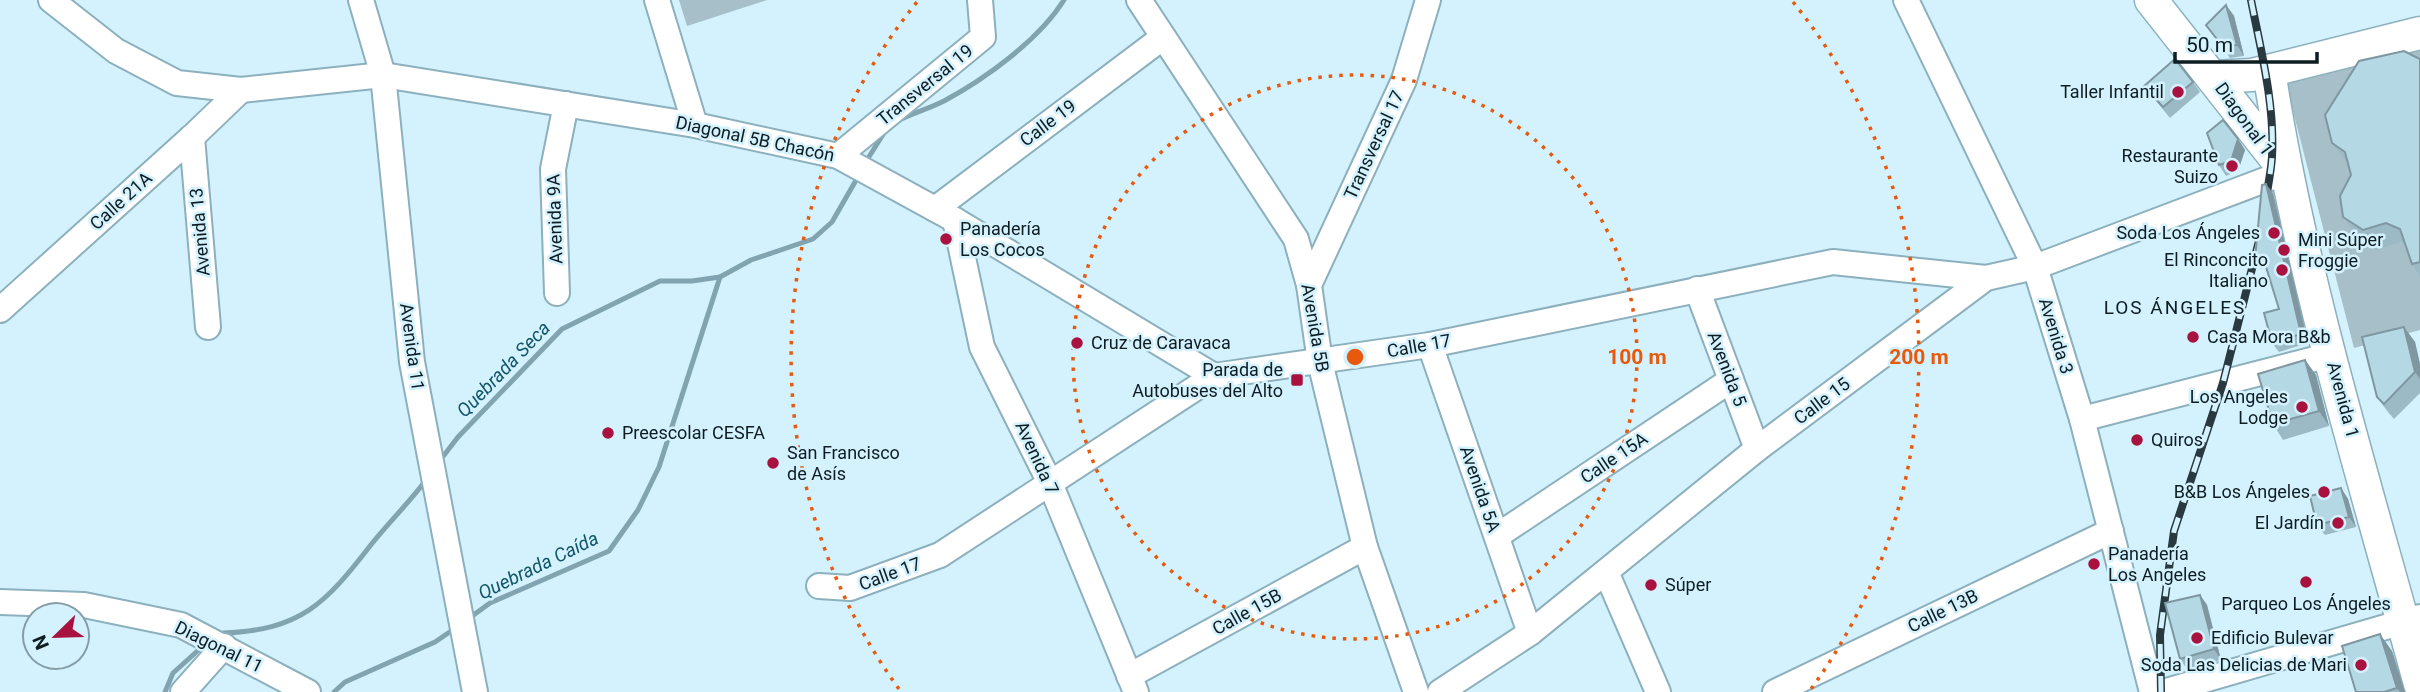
<svg xmlns="http://www.w3.org/2000/svg" width="2420" height="692" viewBox="0 0 2420 692" font-family="Roboto,sans-serif">
<style>
.green{fill:#a6bfc8}
.lines{fill:none;stroke-linecap:round;stroke-linejoin:round}
.stream{stroke:#82a4b0;stroke-width:5}
.minor-casing{stroke:#8cb0bd;stroke-width:28}
.major-casing{stroke:#8cb0bd;stroke-width:35}
.minor{stroke:#fff;stroke-width:24}
.major{stroke:#fff;stroke-width:32}
.rail-casing{stroke:#28393f;stroke-width:8}
.rail{stroke:#d4f2fe;stroke-width:5;stroke-dasharray:16;stroke-linecap:butt}
.wall{fill:#9cbac5}
.shaded-wall{fill:#7f97a0}
.building{fill:#b5d8e5;stroke:#7f97a0;stroke-width:2}
.ring{fill:none;stroke:#e8590c;stroke-width:3.5;stroke-dasharray:3.5 7}
.poi-dot{fill:#a9123f;stroke:#d4f2fe;stroke-width:2.5}
.labels{text-anchor:middle;stroke-width:5;stroke-linejoin:round;paint-order:stroke}
.street-label{font-size:18px;fill:#0e1d22;stroke:#d4f2fe}
.poi-label{font-size:18px;fill:#0e1d22;stroke:#d4f2fe;text-anchor:start}
.neighbourhood-label{font-size:19px;letter-spacing:2px;fill:#0e1d22;stroke:#d4f2fe}
.water-label{font-size:19px;font-style:italic;fill:#12566a;stroke:#d4f2fe}
.centre{fill:#e8590c;stroke:#d4f2fe;stroke-width:3.5}
.ring-label{font-size:21px;text-anchor:middle;font-weight:bold;fill:#e8590c;stroke:#d4f2fe;stroke-width:5;stroke-linejoin:round;paint-order:stroke}
</style>
<rect width="100%" height="100%" fill="#d4f2fe"/>
<!-- green -->
<g class="green">
<path d="M679 0H767L687 26Z"/>
<path d="M2420 44V71L2359 171 2400 242 2413 248 2420 268V330L2354 348 2285 80Z"/>
</g>
<g class="lines">
<!-- stream -->
<g class="stream">
<path d="M899 120C914 113 930 108 944 101 985 79 1039 40 1064 0"/>
<path d="M865 163 884 133"/>
<path d="M438 463 458 437 562 329 660 281H692L720 277 751 260 813 239 832 222 859 175"/>
<path d="M468 619 490 603 609 551 638 510 659 467 720 277"/>
<path d="M218 637 223 633C301 630 325 604 370 546 388 523 409 503 426 480"/>
<path d="M165 692 173 673 203 646"/>
<path d="M334 692 345 682 435 642 457 627"/>
</g>
<defs>
<g id="minor">
<path d="M51 0 116 51 177 83 241 90 383 75 695 125 838 156 955 220 1214 376"/>
<path d="M361 0 383 75 412 362 475 692"/>
<path d="M657 0 695 125"/>
<path d="M1139 0 1296 239 1309 285 1320 362 1365 547 1416 692"/>
<path d="M1906 0 2035 267 2082 419 2152 692"/>
<path d="M192 137 208 327"/>
<path d="M838 156 983 37 980 0"/>
<path d="M935 209 1162 38"/>
<path d="M955 220 982 347 1050 483 1136 692"/>
<path d="M1309 285 1404 80 1428 0"/>
<path d="M1697 289 1757 449"/>
<path d="M557 293 553 169 566 104"/>
<path d="M0 310 192 137 241 90"/>
<path d="M1430 345 1530 633"/>
<path d="M2082 419 2330 355"/>
<path d="M1497 536 1731 380"/>
<path d="M1607 574 1658 692"/>
<path d="M819 586 850 588 940 555 1214 376 1430 345 1833 262 1986 278"/>
<path d="M0 602 84 605 181 625 308 692"/>
<path d="M1129 676 1365 547"/>
<path d="M183 692 224 646"/>
<path d="M1440 692 1530 633 1757 449 1986 278 2035 267 2286 172"/>
<path d="M1775 692 2111 531"/>
<path d="M2163 692 2420 617"/>
</g>
<g id="major">
<path d="M2151 0 2284 169"/>
<path d="M2269 71C2301 279 2365 482 2420 684"/>
<path d="M2213 77 2252 75 2420 33"/>
</g>
</defs>
<!-- minor casing -->
<use href="#minor" class="minor-casing"/>
<!-- major casing -->
<use href="#major" class="major-casing"/>
<!-- minor -->
<use href="#minor" class="minor"/>
<!-- major -->
<use href="#major" class="major"/>
<defs>
<g id="rail">
<path d="M2251 0C2261 51 2275 105 2272 157 2271 173 2267 190 2265 205"/>
<path d="M2161 692 2160 635 2174 531 2223 383 2260 237"/>
</g>
</defs>
<!-- rail casing -->
<use href="#rail" class="rail-casing"/>
<!-- rail -->
<use href="#rail" class="rail"/>
</g>
<!-- wall -->
<g class="wall">
<path d="M2226 5 2234 16 2244 56 2230 58 2206 25Z"/>
<path d="M2420 59V276L2412 264 2405 245 2400 242 2377 250 2357 236 2343 217 2351 175 2348 164 2332 143Z"/>
<path d="M2193 82 2200 92 2170 118 2152 96 2144 86Z"/>
<path d="M2238 139 2245 150 2238 171 2226 176 2219 165Z"/>
<path d="M2273 193 2308 343 2279 352 2272 343 2279 309 2266 267 2261 269 2255 259Z"/>
<path d="M2404 327 2415 342 2420 364V393L2394 419 2388 412 2377 397Z"/>
<path d="M2305 360 2316 375 2329 426 2283 440 2273 424Z"/>
<path d="M2341 488 2348 499 2356 527 2325 535 2317 525Z"/>
<path d="M2200 595 2207 605 2221 660 2187 669 2180 659Z"/>
<path d="M2392 651 2405 692H2356Z"/>
</g>
<!-- shaded-wall -->
<g class="shaded-wall">
<path d="M2226 5 2234 16 2244 56 2237 45Z"/>
<path d="M2238 139 2245 150 2238 171 2231 161Z"/>
<path d="M2266 184 2273 193 2308 343 2301 334Z"/>
<path d="M2404 327 2415 342 2420 364V379L2415 372Z"/>
<path d="M2305 360 2316 375 2329 426 2319 411Z"/>
<path d="M2341 488 2348 499 2356 527 2349 517Z"/>
<path d="M2200 595 2207 605 2221 660 2214 649Z"/>
<path d="M2380 634 2392 651 2405 692H2400L2397 688Z"/>
</g>
<!-- building -->
<g class="building">
<path d="M2226 5 2237 45 2223 47 2206 25Z"/>
<path d="M2404 51 2420 59V262L2412 264 2400 229 2386 223 2363 230 2343 217 2340 196 2351 175 2345 152 2332 143 2325 115 2359 61Z"/>
<path d="M2175 59 2193 82 2163 107 2144 86Z"/>
<path d="M2223 120 2238 139 2231 161 2219 165 2207 133Z"/>
<path d="M2266 184 2301 334 2272 343 2264 313 2279 309 2263 257 2255 259 2262 185Z"/>
<path d="M2404 327 2415 372 2384 404 2377 397 2362 337Z"/>
<path d="M2305 360 2319 411 2273 424 2258 374Z"/>
<path d="M2341 488 2349 517 2317 525 2310 496Z"/>
<path d="M2200 595 2214 649 2180 659 2165 603Z"/>
<path d="M2380 634 2397 688 2384 692H2356L2342 646Z"/>
</g>
<!-- distance rings -->
<g class="ring">
<circle cx="1355" cy="357" r="282"/>
<path d="M899 689A564 564 0 0 1 917 2M1793 2A564 564 0 0 1 1811 689"/>
</g>
<!-- markers -->
<g class="poi-dot">
<circle cx="2178" cy="92" r="7"/>
<circle cx="2232" cy="166" r="7"/>
<circle cx="2274" cy="233" r="7"/>
<circle cx="946" cy="239" r="7"/>
<circle cx="2284" cy="250" r="7"/>
<circle cx="2282" cy="270" r="7"/>
<circle cx="2193" cy="337" r="7"/>
<circle cx="1077" cy="343" r="7"/>
<rect x="1290" y="373" width="14" height="14" rx="3.5"/>
<circle cx="2302" cy="407" r="7"/>
<circle cx="608" cy="433" r="7"/>
<circle cx="2137" cy="440" r="7"/>
<circle cx="773" cy="463" r="7"/>
<circle cx="2324" cy="492" r="7"/>
<circle cx="2338" cy="523" r="7"/>
<circle cx="2094" cy="564" r="7"/>
<circle cx="2306" cy="582" r="7"/>
<circle cx="1651" cy="585" r="7"/>
<circle cx="2197" cy="638" r="7"/>
<circle cx="2361" cy="665" r="7"/>
</g>
<g class="labels">
<!-- street labels -->
<g class="street-label">
<text transform="translate(925 85) rotate(-39)" y="6">Transversal 19</text>
<text transform="translate(2244 119) rotate(54)" y="6">Diagonal 1</text>
<text transform="translate(1048 123) rotate(-37)" y="6">Calle 19</text>
<text transform="translate(755 139) rotate(12)" y="6">Diagonal 5B Chacón</text>
<text transform="translate(1374 145) rotate(-65)" y="6">Transversal 17</text>
<text transform="translate(121 201) rotate(-42)" y="6">Calle 21A</text>
<text transform="translate(555 219) rotate(-92)" y="6">Avenida 9A</text>
<text transform="translate(200 232) rotate(-95)" y="6">Avenida 13</text>
<text transform="translate(1315 328) rotate(80)" y="6">Avenida 5B</text>
<text transform="translate(2056 336) rotate(73)" y="6">Avenida 3</text>
<text transform="translate(1419 346) rotate(-10)" y="6">Calle 17</text>
<text transform="translate(412 347) rotate(82)" y="6">Avenida 11</text>
<text transform="translate(1727 369) rotate(69)" y="6">Avenida 5</text>
<text transform="translate(2343 400) rotate(75)" y="6">Avenida 1</text>
<text transform="translate(1822 401) rotate(-37)" y="6">Calle 15</text>
<text transform="translate(1037 458) rotate(65)" y="6">Avenida 7</text>
<text transform="translate(1614 458) rotate(-34)" y="6">Calle 15A</text>
<text transform="translate(1480 489) rotate(71)" y="6">Avenida 5A</text>
<text transform="translate(890 574) rotate(-20)" y="6">Calle 17</text>
<text transform="translate(1943 611) rotate(-26)" y="6">Calle 13B</text>
<text transform="translate(1247 612) rotate(-29)" y="6">Calle 15B</text>
<text transform="translate(219 647) rotate(26)" y="6">Diagonal 11</text>
</g>
<!-- poi labels -->
<g class="poi-label">
<text x="2164" y="98" text-anchor="end">Taller Infantil</text>
<text x="2218" y="162" text-anchor="end">Restaurante<tspan x="2218" dy="21">Suizo</tspan></text>
<text x="960" y="235">Panadería<tspan x="960" dy="21">Los Cocos</tspan></text>
<text x="2260" y="239" text-anchor="end">Soda Los Ángeles</text>
<text x="2298" y="246">Mini Súper<tspan x="2298" dy="21">Froggie</tspan></text>
<text x="2268" y="266" text-anchor="end">El Rinconcito<tspan x="2268" dy="21">Italiano</tspan></text>
<text x="2207" y="343">Casa Mora B&amp;b</text>
<text x="1091" y="349">Cruz de Caravaca</text>
<text x="1283" y="376" text-anchor="end">Parada de<tspan x="1283" dy="21">Autobuses del Alto</tspan></text>
<text x="2288" y="403" text-anchor="end">Los Angeles<tspan x="2288" dy="21">Lodge</tspan></text>
<text x="622" y="439">Preescolar CESFA</text>
<text x="2151" y="446">Quiros</text>
<text x="787" y="459">San Francisco<tspan x="787" dy="21">de Asís</tspan></text>
<text x="2310" y="498" text-anchor="end">B&amp;B Los Ángeles</text>
<text x="2324" y="529" text-anchor="end">El Jardín</text>
<text x="2108" y="560">Panadería<tspan x="2108" dy="21">Los Angeles</tspan></text>
<text x="1665" y="591">Súper</text>
<text x="2306" y="610" text-anchor="middle">Parqueo Los Ángeles</text>
<text x="2211" y="644">Edificio Bulevar</text>
<text x="2347" y="671" text-anchor="end">Soda Las Delicias de Mari</text>
</g>
<!-- neighbourhood labels -->
<g class="neighbourhood-label">
<text x="2175" y="314">LOS ÁNGELES</text>
</g>
<!-- water labels -->
<g class="water-label">
<text transform="translate(503 369) rotate(-46)" y="7">Quebrada Seca</text>
<text transform="translate(538 565) rotate(-26)" y="7">Quebrada Caída</text>
</g>
</g>
<circle cx="1355" cy="357" r="10" class="centre"/>
<g class="ring-label">
<text x="1637" y="364">100 m</text>
<text x="1919" y="364">200 m</text>
</g>
<!-- north arrow -->
<g transform="translate(56 636) rotate(247)"><circle r="33" fill="#d4f2fe" stroke="#859da6" stroke-width="2"/>
<path d="M0-5L12 26L0 18L-12 26Z" fill="#a9123f"/>
<text y="-10" font-size="19" font-weight="bold" text-anchor="middle" fill="#0e1d22">N</text>
</g>
<!-- scale -->
<path d="M2175 52v10h142v-10" fill="none" stroke="#0e1d22" stroke-width="3.5"/>
<text x="2186" y="52" font-size="21" fill="#0e1d22" stroke="#d4f2fe" stroke-width="5" paint-order="stroke">50 m</text>
</svg>
